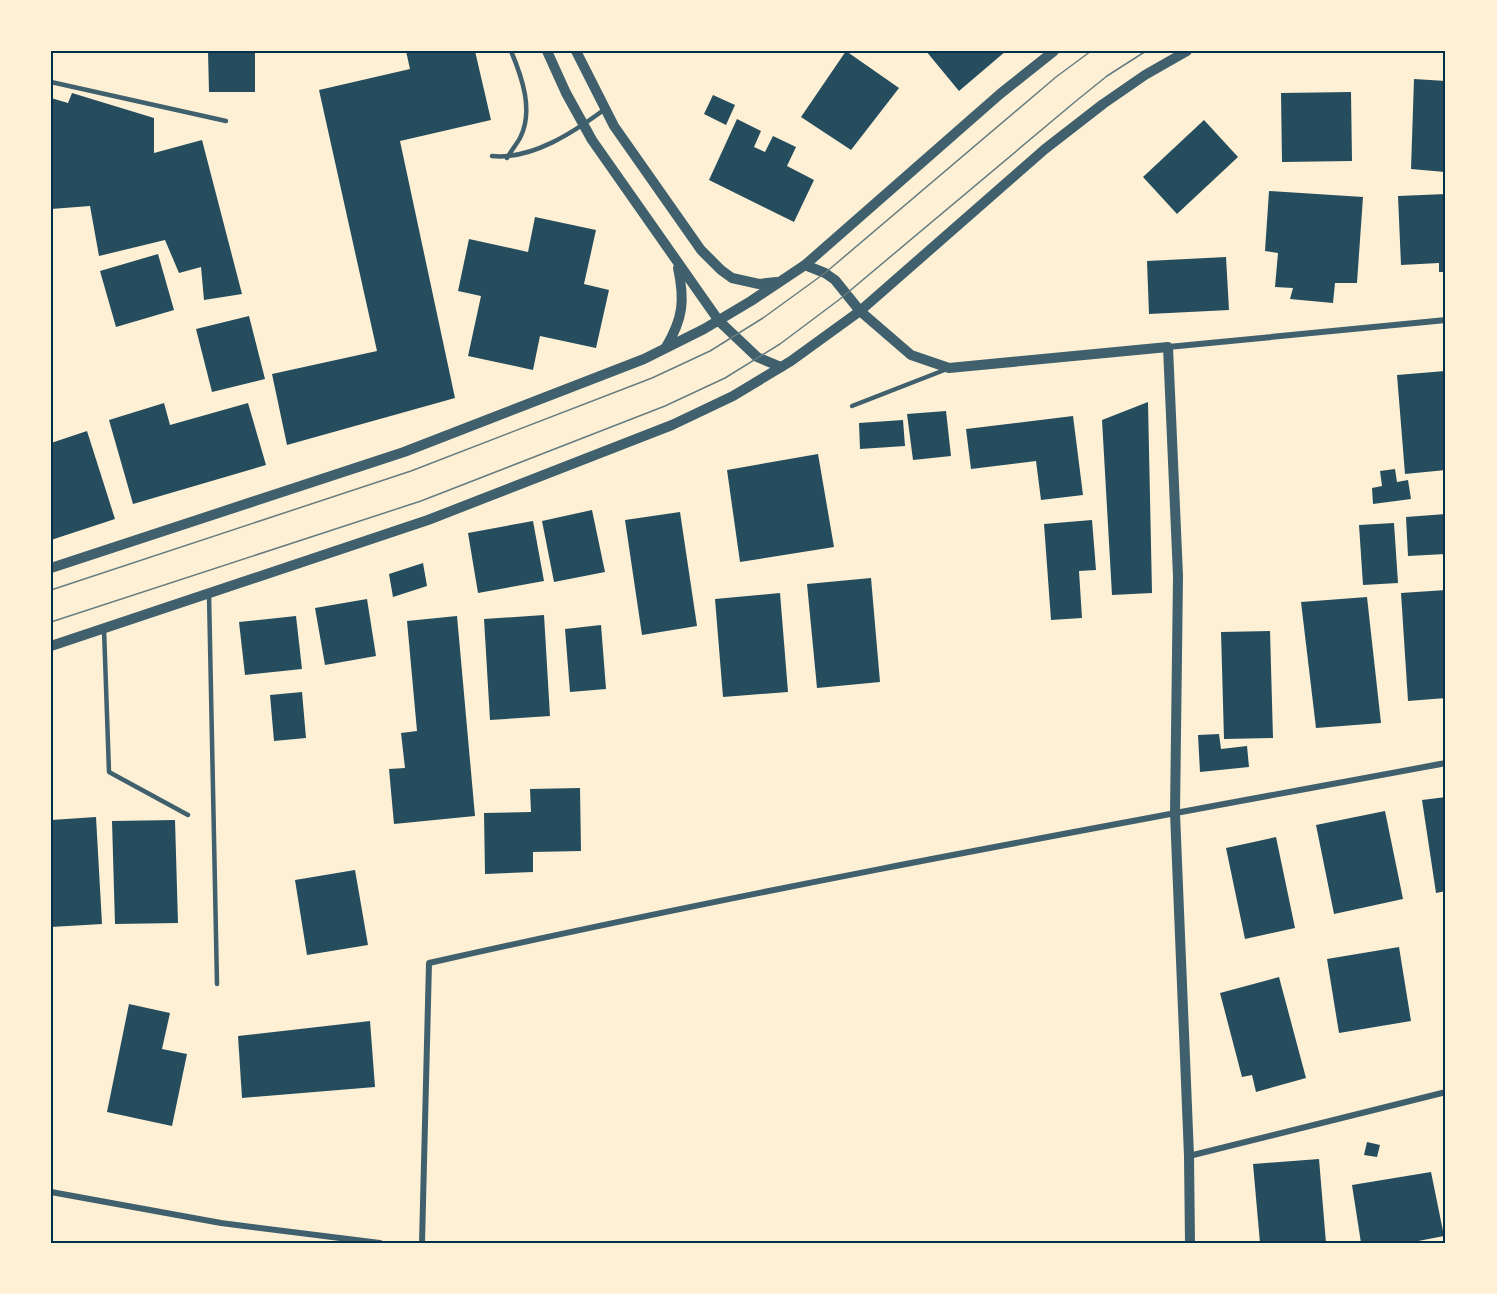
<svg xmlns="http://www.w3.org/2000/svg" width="1497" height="1294" viewBox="0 0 1497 1294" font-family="'Alegreya Sans',sans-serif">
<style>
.building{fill:#264d5e}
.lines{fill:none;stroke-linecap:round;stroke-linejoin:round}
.service{stroke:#3f606c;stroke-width:4.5}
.minor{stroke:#3f606c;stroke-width:6}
.tertiary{stroke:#3f606c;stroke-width:10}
.tram{stroke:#657d81;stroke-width:1.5}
.neatline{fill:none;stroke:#003049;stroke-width:2}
</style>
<rect width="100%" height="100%" fill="#fdf0d5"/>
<!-- building -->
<g class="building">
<path d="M208 51H255V92H209Z"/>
<path d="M406 51H475L491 120 400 141 455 398 287 445 272 374 377 351 319 90 410 69Z"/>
<path d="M846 51 899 88 851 150 801 117Z"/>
<path d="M926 51H1006L959 91Z"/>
<path d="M1414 79 1446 81 1445 172 1411 169Z"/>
<path d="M1351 92 1352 161 1282 162 1281 93Z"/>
<path d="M72 93 154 118V153L202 140 242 294 204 300 201 267 179 273 165 240 99 256 90 206 51 209V98L68 103Z"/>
<path d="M713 95 735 105 726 125 704 114Z"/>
<path d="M737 119 761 131 754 147 765 152 773 136 796 147 787 166 814 180 794 222 709 180Z"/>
<path d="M1204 120 1238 157 1177 214 1143 177Z"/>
<path d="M1269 191 1363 197 1357 283H1335L1333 303 1290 299 1293 288 1275 287 1278 253 1265 251Z"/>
<path d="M1446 194V272H1439V263L1401 265 1398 196Z"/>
<path d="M535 217 596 230 584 284 609 290 596 348 540 336 533 370 468 356 481 296 458 291 469 239 528 252Z"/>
<path d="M158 254 174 310 116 327 100 271Z"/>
<path d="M1226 257 1229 310 1149 314 1147 261Z"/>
<path d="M249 316 265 379 212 392 196 329Z"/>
<path d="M1445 371 1446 447 1444 448 1446 470 1405 474 1397 375Z"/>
<path d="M1148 402 1152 593 1112 595 1102 420Z"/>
<path d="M164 403 170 425 248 403 266 465 133 504 109 420Z"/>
<path d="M946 411 951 456 913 460 907 414Z"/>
<path d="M1073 416 1083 495 1041 500 1036 461 971 469 966 429Z"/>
<path d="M903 420 905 446 860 449 859 423Z"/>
<path d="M87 431 115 519 51 540V443Z"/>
<path d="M818 454 834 547 740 562 727 470Z"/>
<path d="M1395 469 1397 482 1408 480 1411 499 1373 504 1372 488 1382 486 1380 471Z"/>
<path d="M592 510 605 572 554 582 542 521Z"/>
<path d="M680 512 697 626 642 635 625 520Z"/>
<path d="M1446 514V554L1408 556 1406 517Z"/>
<path d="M1092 520 1096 570 1079 571 1082 618 1051 620 1044 524Z"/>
<path d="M533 521 544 581 478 593 468 533Z"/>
<path d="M1394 523 1398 583 1363 585 1359 525Z"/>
<path d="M423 563 427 586 393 597 389 574Z"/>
<path d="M871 578 880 682 817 688 807 584Z"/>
<path d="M1446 590V698L1408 701 1401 593Z"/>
<path d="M780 593 788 692 723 697 715 599Z"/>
<path d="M1367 597 1381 723 1316 728 1301 602Z"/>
<path d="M367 599 376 656 325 665 315 608Z"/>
<path d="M544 615 550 716 490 720 484 619Z"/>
<path d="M296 616 302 669 245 675 239 622Z"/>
<path d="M457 616 475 816 394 824 389 769 405 768 401 733 417 731 407 621Z"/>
<path d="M601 625 606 689 570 692 565 629Z"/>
<path d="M1270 631 1273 738 1224 739 1221 632Z"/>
<path d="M302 692 306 738 274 741 270 695Z"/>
<path d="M1219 734 1221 749 1247 746 1249 767 1200 772 1198 735Z"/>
<path d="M580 788 581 851 533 852V872L485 874 484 813 531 812 530 789Z"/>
<path d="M1446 797V891L1436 893 1422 800Z"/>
<path d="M1385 811 1403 899 1334 914 1316 825Z"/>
<path d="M96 817 102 924 51 927V820Z"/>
<path d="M175 820 178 923 115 924 112 821Z"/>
<path d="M1276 837 1295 928 1245 939 1226 848Z"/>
<path d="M355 870 368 945 307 955 295 880Z"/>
<path d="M1399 947 1411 1021 1339 1033 1327 959Z"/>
<path d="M1279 977 1306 1078 1256 1092 1252 1075 1242 1077 1220 993Z"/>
<path d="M129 1004 170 1013 162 1049 187 1054 172 1126 107 1112Z"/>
<path d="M370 1021 375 1087 242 1098 238 1036Z"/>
<path d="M1367 1142 1380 1145 1377 1157 1364 1155Z"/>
<path d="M1319 1159 1326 1243H1260L1253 1164Z"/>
<path d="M1431 1172 1444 1236 1408 1243H1361L1352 1185Z"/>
</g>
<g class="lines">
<!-- service -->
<g class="service">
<path d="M51 82 226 121"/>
<path d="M492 156C532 160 574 132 605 109"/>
<path d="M507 158C511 151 516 145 520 138 534 111 522 77 511 51"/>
<path d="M852 406 947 369"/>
<path d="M209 594 217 984"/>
<path d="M104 629 109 772 188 815"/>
</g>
<!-- minor -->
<g class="minor">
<path d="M1168 347 1446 320"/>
<path d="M1189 1156 1446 1092"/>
<path d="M51 1192 221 1223 380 1243"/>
<path d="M422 1243 429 963C766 887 1106 826 1446 763"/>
</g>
<!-- tertiary -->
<g class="tertiary">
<path d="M547 51 566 93 592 140 719 321 757 357 781 367"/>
<path d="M576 51 614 126 701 250 721 270 732 278 759 284 776 282"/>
<path d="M805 265 825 273 835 280 860 311 911 355 949 368 1168 347 1178 576 1175 813 1189 1156 1190 1243"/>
<path d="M666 347C683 319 685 300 678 268"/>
<path d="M51 568 404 452 644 359 704 329 751 301 805 265 1000 94 1054 51"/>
<path d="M51 646 428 520 672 425 733 396 791 361 860 311 1045 149 1103 104 1145 75 1187 51"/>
</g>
<!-- tram -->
<g class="tram">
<path d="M51 590 411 471 652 378 710 351 763 318 825 273 1056 77 1091 51"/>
<path d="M51 622 421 501 665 406 725 378 780 344 840 299 1076 101 1107 76 1146 51"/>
</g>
</g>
<!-- border -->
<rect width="1497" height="1294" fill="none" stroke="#fdf0d5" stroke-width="105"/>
<rect x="52" y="52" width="1392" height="1190" class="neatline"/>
</svg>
